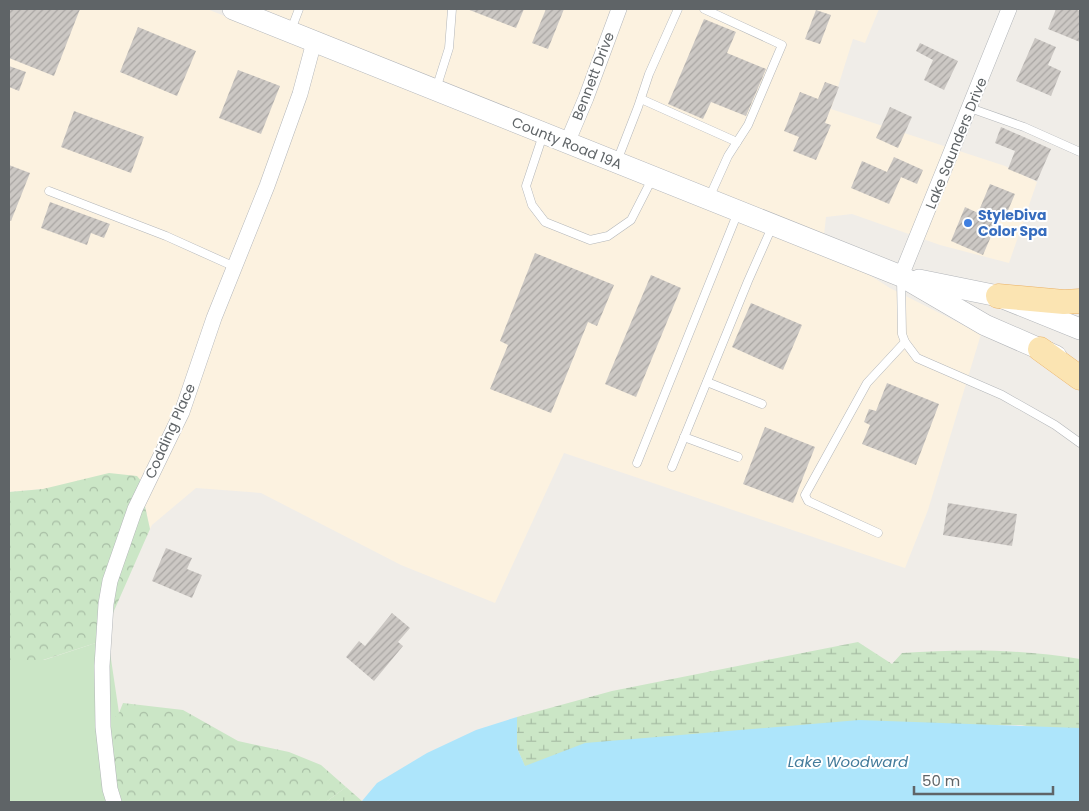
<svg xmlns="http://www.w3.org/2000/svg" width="1089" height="811" viewBox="0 0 1089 811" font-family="Poppins,sans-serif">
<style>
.commercial{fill:#fcf2e0}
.grass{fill:#cbe6c6}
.forest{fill:url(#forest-crowns)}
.wetland{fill:url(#wetland-marsh)}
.water{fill:#ade5fb}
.building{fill:url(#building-hatch)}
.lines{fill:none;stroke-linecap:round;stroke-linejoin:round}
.service-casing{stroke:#b3b6b9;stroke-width:9}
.minor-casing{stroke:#b3b6b9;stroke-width:16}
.secondary-casing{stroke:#b2b5b9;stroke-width:22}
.primary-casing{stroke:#eab166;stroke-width:25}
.service{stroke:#fff;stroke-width:8}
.minor{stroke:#fff;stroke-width:15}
.secondary{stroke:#fff;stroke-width:21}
.primary{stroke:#fbe4b2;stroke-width:24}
.shop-dot{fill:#3f7fe0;stroke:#fff;stroke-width:2}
.labels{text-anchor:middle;stroke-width:4;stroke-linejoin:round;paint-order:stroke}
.street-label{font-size:14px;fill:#5f6467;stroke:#fff}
.shop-label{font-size:14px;font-weight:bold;fill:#366cbe;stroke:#fff;text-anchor:start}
.water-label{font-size:15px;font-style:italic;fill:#437b9b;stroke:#fff}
</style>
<defs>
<pattern id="forest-crowns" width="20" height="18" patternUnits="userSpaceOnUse" patternTransform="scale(1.25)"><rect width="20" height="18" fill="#cbe6c6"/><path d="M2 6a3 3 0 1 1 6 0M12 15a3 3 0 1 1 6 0" fill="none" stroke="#a8bea5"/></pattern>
<pattern id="wetland-marsh" width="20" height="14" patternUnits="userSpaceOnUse" patternTransform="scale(1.25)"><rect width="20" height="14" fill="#cbe6c6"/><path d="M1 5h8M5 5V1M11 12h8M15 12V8" fill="none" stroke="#a8bea5"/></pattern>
<pattern id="building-hatch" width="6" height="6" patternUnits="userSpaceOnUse" patternTransform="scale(1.25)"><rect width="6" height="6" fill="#ccc8c4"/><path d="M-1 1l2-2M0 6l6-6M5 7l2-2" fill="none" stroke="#a9a6a3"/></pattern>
</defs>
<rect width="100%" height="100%" fill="#f0ede8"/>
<!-- commercial -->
<g class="commercial">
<path d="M9 9H207L863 271 890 288 981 334 928 510 905 568 564 453 495 603 401 565 261 493 196 488 152 525 150 529 144 501 43 489 9 492Z"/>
<path d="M257 9H879L865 43 853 39 831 109 1005 166 1037 182 1009 263 940 245 852 214 826 217 824 235Z"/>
</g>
<!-- grass -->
<path class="grass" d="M108 639 119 713 121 802H9V660H44Z"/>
<!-- forest -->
<g class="forest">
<path d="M109 473 137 476 147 488 144 502 150 529 106 629 108 639 43 660H9V492L43 489Z"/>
<path d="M123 703 183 710 238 741 289 752 321 765 346 787 326 802H121L102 730 119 713Z"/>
</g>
<!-- wetland -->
<g class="wetland">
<path d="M858 642 892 664 902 653C961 649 1022 649 1080 659V736L1021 725H952L525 767 517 748V717L612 691Z"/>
<path d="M346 787 362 801H417L419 802H326Z"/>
</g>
<!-- water -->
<path class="water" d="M517 717V748L525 766 585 743 859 720 1080 728V802L362 801 377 783 427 753 476 730Z"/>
<!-- building -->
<g class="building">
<path d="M9 9H80L54 76 9 58Z"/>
<path d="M467 9H524L516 28Z"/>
<path d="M546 9H564L548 49 532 43Z"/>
<path d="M1056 9H1074L1080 11V42L1048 29Z"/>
<path d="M816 10 831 15 820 44 805 39Z"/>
<path d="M704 19 736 32 727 53 766 69 746 116 711 102 703 119 668 104Z"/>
<path d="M138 27 196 51 177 96 120 72Z"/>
<path d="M1035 38 1056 47 1048 65 1061 71 1051 96 1016 81Z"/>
<path d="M920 43 958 61 944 90 924 80 933 60 916 51Z"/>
<path d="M9 66 26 72 19 91 9 87Z"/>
<path d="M238 70 280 86 261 134 219 118Z"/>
<path d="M825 82 839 87 825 123 831 125 816 160 793 151 799 137 784 131 800 92 818 99Z"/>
<path d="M890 107 912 117 898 148 876 138Z"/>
<path d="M74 111 144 137 131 173 61 147Z"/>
<path d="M1001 127 1051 149 1037 181 1008 169 1015 151 995 143Z"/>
<path d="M894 157 923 170 917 184 901 177 889 204 851 188 862 161 887 172Z"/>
<path d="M9 165 30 173 11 221 9 220Z"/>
<path d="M990 184 1015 194 1003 222 998 220 983 255 951 241 965 207 978 213Z"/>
<path d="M50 202 110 224 104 238 91 233 87 245 41 228Z"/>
<path d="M535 253 614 285 597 326 588 322 551 413 490 389 508 345 500 341Z"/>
<path d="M651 275 681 288 636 397 605 384Z"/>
<path d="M751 303 802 325 783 370 732 347Z"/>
<path d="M887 383 939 404 916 465 862 444 870 425 864 422 869 409 876 411Z"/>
<path d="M765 427 815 447 793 503 743 484Z"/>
<path d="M948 503 1017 514 1012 546 943 535Z"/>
<path d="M166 548 192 558 187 569 202 575 192 598 152 581Z"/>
<path d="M392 613 410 628 398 642 403 646 374 681 346 657 359 641 365 646Z"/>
</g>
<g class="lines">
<defs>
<g id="service">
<path d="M704 9 782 45 748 125 728 156 709 198"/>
<path d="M291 30 299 9"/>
<path d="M436 89 449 48 452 9"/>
<path d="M641 99 737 142"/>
<path d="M970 108 1024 127 1080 152"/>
<path d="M543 135 526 186 532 205 545 222 590 240 608 236 631 220 652 179"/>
<path d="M617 161 638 107 649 74 678 9"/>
<path d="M49 191 166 236 235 267"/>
<path d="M901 279 902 334 905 342 917 358 1002 395 1055 425 1080 443"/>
<path d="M707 382 762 404"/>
<path d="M684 437 738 457"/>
<path d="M637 463 738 212"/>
<path d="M672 467 748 281 772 227"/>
<path d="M878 533 808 501 805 495 867 383 905 342"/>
</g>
<g id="minor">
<path d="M567 143 586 98 619 9"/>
<path d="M901 276 1009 9"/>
<path d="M114 802 110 789 103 727 102 666 106 604 110 581 135 509 182 412 214 318 267 186 300 94 314 42"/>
</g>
<g id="secondary">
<path d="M233 9 901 276 985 325 1056 356"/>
<path d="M919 280 998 296 1080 329"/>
</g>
<g id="primary">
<path d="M998 296 1064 302 1080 301"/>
<path d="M1040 349 1080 378"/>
</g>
</defs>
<!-- service casing -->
<use href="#service" class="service-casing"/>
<!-- minor casing -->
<use href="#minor" class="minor-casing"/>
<!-- secondary casing -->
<use href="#secondary" class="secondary-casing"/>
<!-- primary casing -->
<use href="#primary" class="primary-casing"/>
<!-- service -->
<use href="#service" class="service"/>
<!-- minor -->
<use href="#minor" class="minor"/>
<!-- secondary -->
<use href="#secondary" class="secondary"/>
<!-- primary -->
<use href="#primary" class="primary"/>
</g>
<!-- markers -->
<circle class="shop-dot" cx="968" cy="223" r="5"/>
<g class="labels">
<!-- street labels -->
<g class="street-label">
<text transform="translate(593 76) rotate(-69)" y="5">Bennett Drive</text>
<text transform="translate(567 143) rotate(22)" y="5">County Road 19A</text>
<text transform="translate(956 143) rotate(-68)" y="5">Lake Saunders Drive</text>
<text transform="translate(170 431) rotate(-66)" y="5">Codding Place</text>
</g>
<!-- shop labels -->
<g class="shop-label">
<text x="978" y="220">StyleDiva<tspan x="978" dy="16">Color Spa</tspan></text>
</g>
<!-- water labels -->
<g class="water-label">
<text x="848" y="767">Lake Woodward</text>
</g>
</g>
<!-- border -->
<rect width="1089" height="811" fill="none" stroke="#5f6467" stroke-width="20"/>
<!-- scale -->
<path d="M914 786v8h139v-8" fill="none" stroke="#5f6467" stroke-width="2.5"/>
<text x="922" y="786" font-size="15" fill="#5f6467" stroke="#ffffff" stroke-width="4" paint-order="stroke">50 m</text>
</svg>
